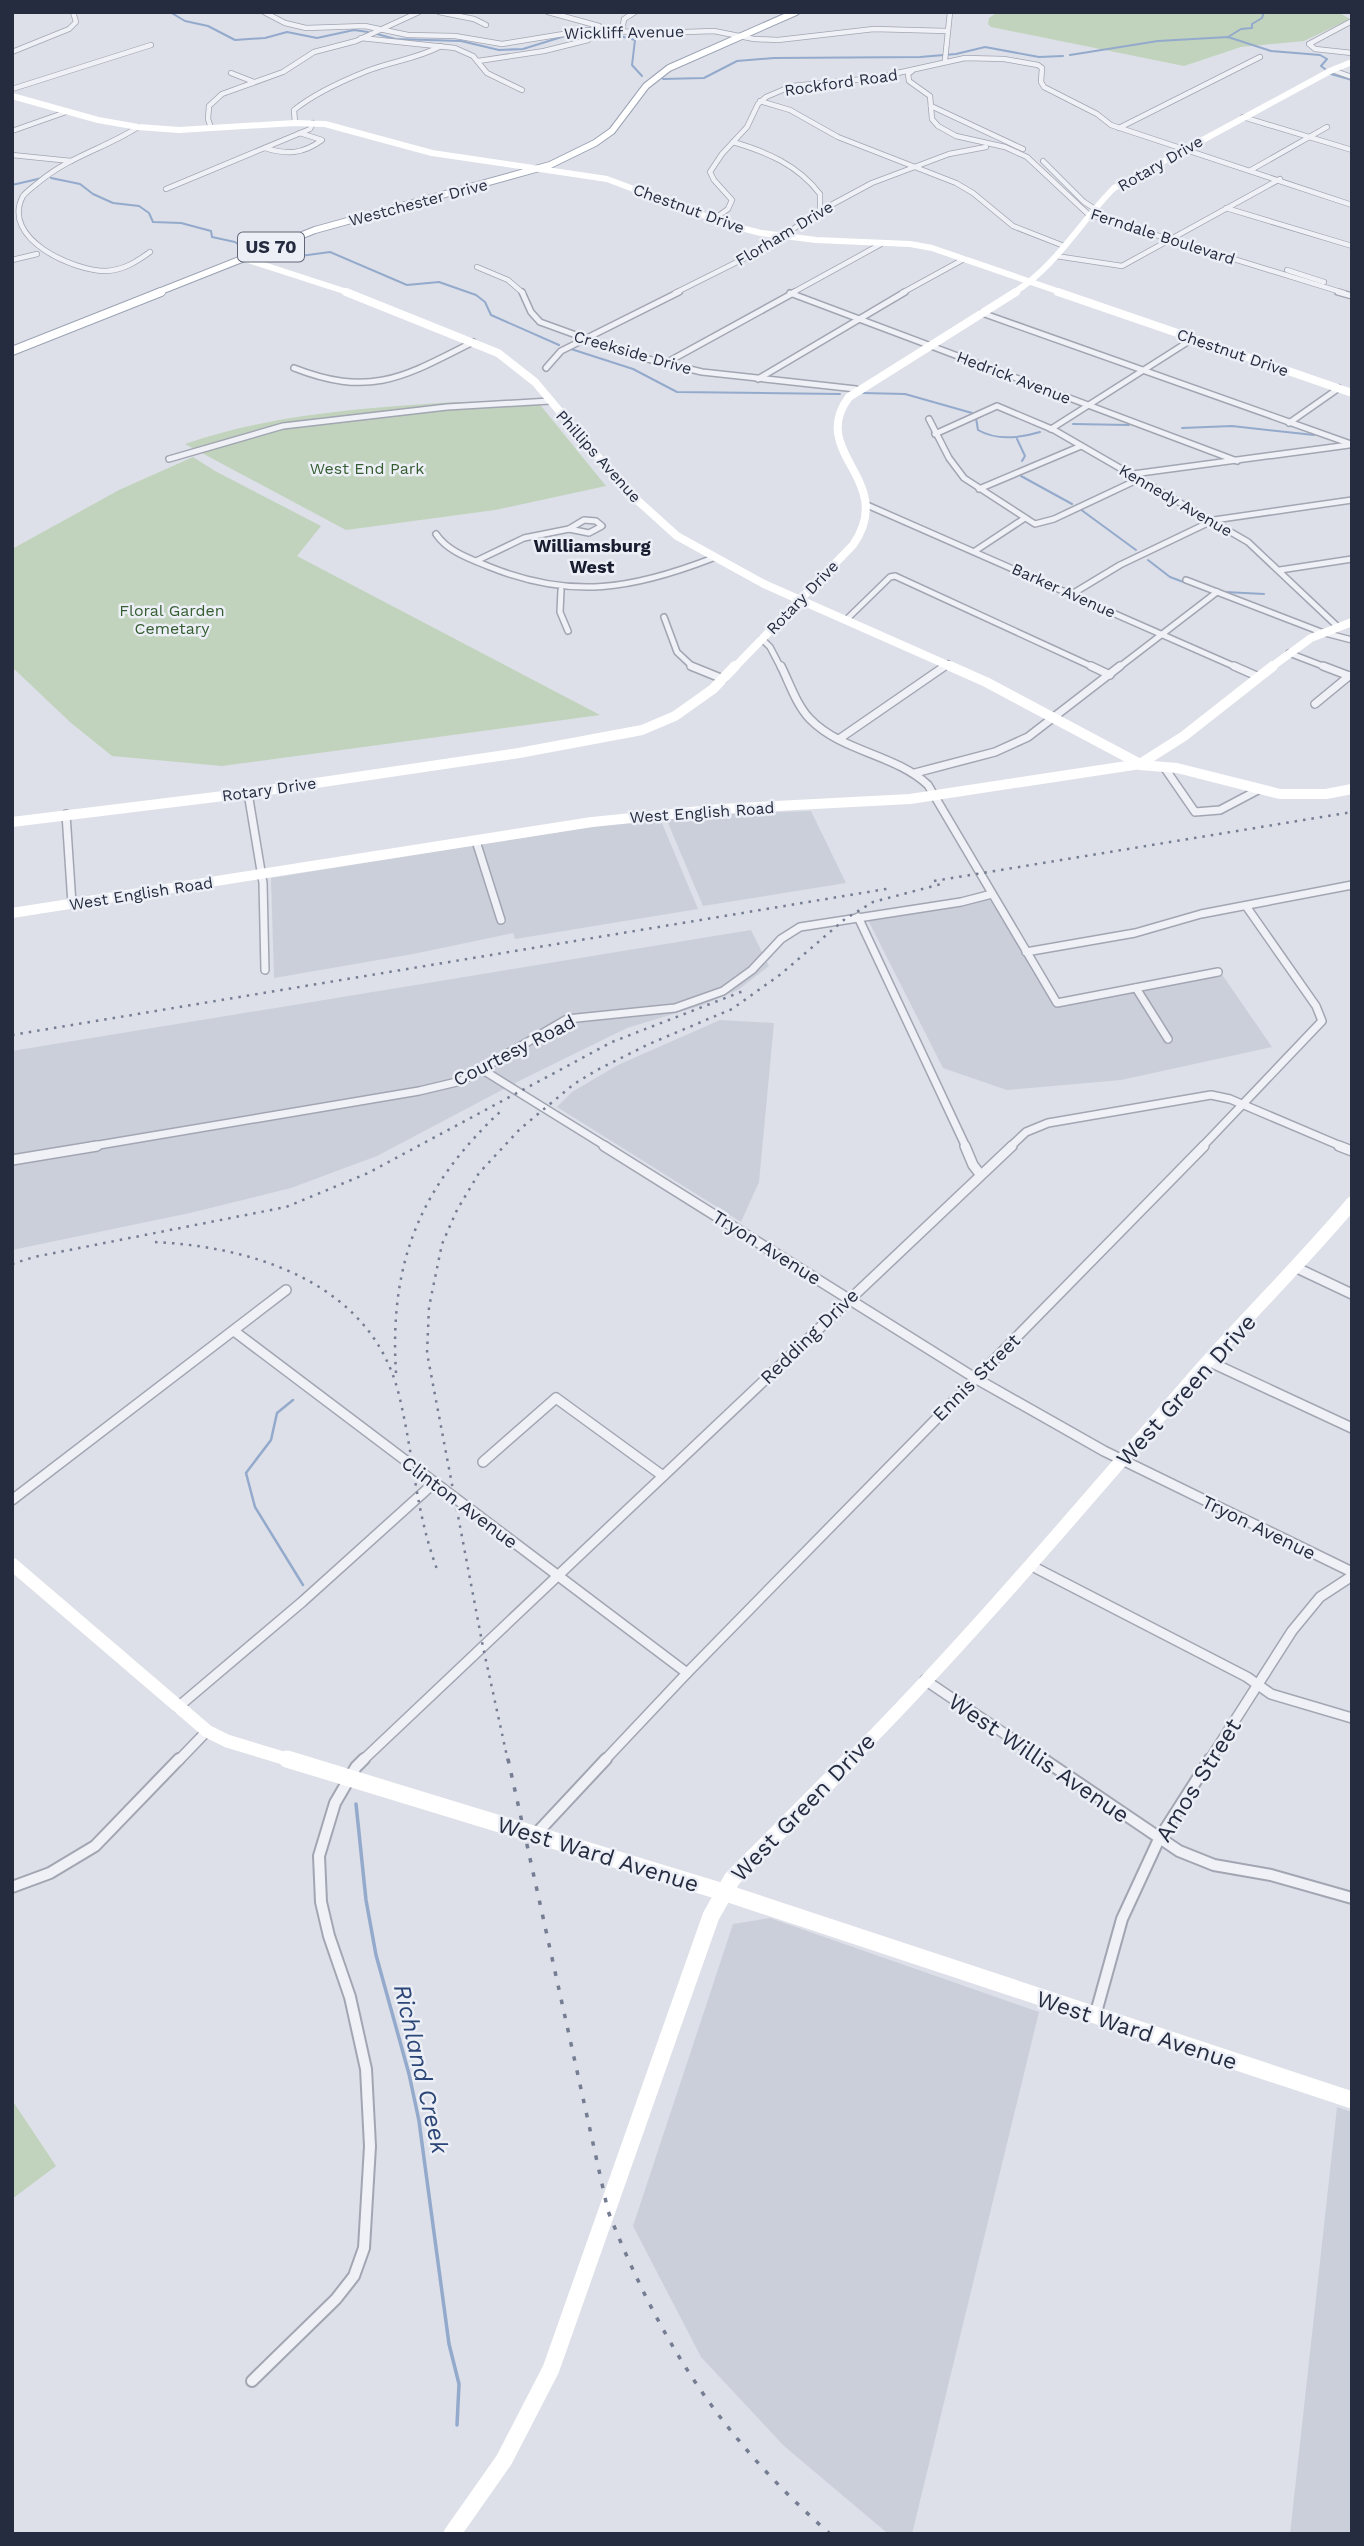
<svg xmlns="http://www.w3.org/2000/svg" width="1364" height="2546" viewBox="0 0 1364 2546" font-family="'Work Sans',sans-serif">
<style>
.built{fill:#cbcfda}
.green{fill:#c1d3bd}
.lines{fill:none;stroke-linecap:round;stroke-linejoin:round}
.stream-far2{stroke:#94aacc;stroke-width:2}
.stream-far1{stroke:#94aacc;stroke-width:2.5}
.stream{stroke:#94aacc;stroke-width:3.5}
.street-far4-casing{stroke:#a2a6b2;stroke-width:6}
.street-far3-casing{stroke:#a2a6b2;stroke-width:8}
.street-far2-casing{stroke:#a2a6b2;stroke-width:10}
.street-far1-casing{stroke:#a2a6b2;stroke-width:12}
.street-casing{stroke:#a2a6b2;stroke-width:14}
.primary-far1-casing{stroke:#9ba3b5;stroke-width:8}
.primary-casing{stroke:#9ba3b5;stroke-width:10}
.street-far4{stroke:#f0f1f6;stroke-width:4.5}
.street-far3{stroke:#f0f1f6;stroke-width:5}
.street-far2{stroke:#f0f1f6;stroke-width:7}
.street-far1{stroke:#f0f1f6;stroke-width:9}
.street{stroke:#f0f1f6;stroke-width:10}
.secondary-far4{stroke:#fff;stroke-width:6}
.secondary-far3{stroke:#fff;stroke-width:8}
.secondary-far2{stroke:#fff;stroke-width:10}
.secondary-far1{stroke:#fff;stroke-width:13}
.secondary{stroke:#fff;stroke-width:17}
.primary-far1{stroke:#fff;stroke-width:6}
.primary{stroke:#fff;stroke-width:8}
.rail-far1{stroke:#757d93;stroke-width:2.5;stroke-dasharray:2.5 6;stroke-linecap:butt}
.rail{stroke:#757d93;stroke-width:3.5;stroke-dasharray:4.5 10;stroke-linecap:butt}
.labels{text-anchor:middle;stroke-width:5;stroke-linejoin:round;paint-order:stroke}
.far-street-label{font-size:16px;fill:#252c40;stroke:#eceff6}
.far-park-label{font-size:16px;fill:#355d31;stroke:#eceff6}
.shield{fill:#eceff6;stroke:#616677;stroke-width:2}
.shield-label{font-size:18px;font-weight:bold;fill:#252c40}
.far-neighbourhood-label{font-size:18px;font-weight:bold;fill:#181d30;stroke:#eceff6}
.street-label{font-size:19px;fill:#252c40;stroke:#eceff6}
.near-street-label{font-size:23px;fill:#252c40;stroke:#eceff6}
.near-water-label{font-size:24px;font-style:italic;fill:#2c4677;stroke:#eceff6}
</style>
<rect width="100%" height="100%" fill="#dde0e8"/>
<!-- built -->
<g class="built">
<path d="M811 811 846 883 703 906 665 816Z"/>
<path d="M659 816 698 909 515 939 513 933 413 954 274 978 271 878Z"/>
<path d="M989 898 1053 1004 1221 973 1272 1047 1121 1080 1007 1090 943 1068 868 920Z"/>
<path d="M751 930 769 966 738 990 703 1005 627 1028 523 1079 377 1156 291 1188 190 1213 12 1250V1051Z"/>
<path d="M720 1020 774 1023 759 1182 741 1222 557 1107 572 1092 618 1065Z"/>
<path d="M770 1918 1039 2012 912 2534 886 2532 784 2446 701 2357 633 2226 733 1924Z"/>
<path d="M1337 2107 1352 2112V2534H1290Z"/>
</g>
<!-- green -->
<g class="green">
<path d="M998 12H1338L1350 19 1304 41 1241 47 1184 66 991 27 988 24 989 18Z"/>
<path d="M454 402 533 403 541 406 606 486 495 510 346 530 185 444C271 414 364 408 454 402Z"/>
<path d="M193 457 215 471 321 526 297 556 600 715 222 766 112 756 70 722 12 667V549L119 490Z"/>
<path d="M12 2100 56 2166 12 2199Z"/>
</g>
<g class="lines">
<!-- stream-far2 -->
<g class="stream-far2">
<path d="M170 12 185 21 208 26 235 40 265 38 287 32 317 38 354 30 368 32"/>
<path d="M578 33 616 35 635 40 632 65 642 76"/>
<path d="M377 34 395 39 461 41 499 50 523 49 568 35"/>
<path d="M1228 37 1241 29 1252 28V24L1262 18 1264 12"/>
<path d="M1070 55 1158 41 1228 37 1271 51 1320 55 1327 59 1321 66 1325 69"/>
<path d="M1331 74 1352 80"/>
<path d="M663 79 704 78 737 61 774 58 920 57 956 54 985 47 1039 57 1063 56"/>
<path d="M51 178 80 184 93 194 113 203 139 206 149 213 153 222 181 223 211 231 212 237 235 242 246 250"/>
<path d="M12 185 42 178"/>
<path d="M261 257 278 259 330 252 407 285 439 282 476 295 485 302 491 315 559 345"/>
<path d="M571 349 633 369 677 392 840 394"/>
<path d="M863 393 905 394 972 413"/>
<path d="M976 418 978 430C997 441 1020 438 1040 432"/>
<path d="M1073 424 1129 425"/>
<path d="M1182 428 1232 426 1314 435"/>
<path d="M1017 439 1025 456 1022 461"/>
<path d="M1021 476 1072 504"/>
<path d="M1080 509 1136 550"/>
<path d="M1148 560 1170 577 1205 590"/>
<path d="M1225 592 1264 594"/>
</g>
<!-- stream-far1 -->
<path class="stream-far1" d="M293 1400 277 1413 271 1440 246 1473 255 1507 303 1585"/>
<!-- stream -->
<path class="stream" d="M356 1804 366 1900 376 1955 409 2074 419 2121 449 2344 459 2384 457 2425"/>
<defs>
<g id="street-far4">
<path d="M264 12 285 23 306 28 365 26 408 35 455 36 502 44 588 30 657 33 714 31 754 39 778 40 874 29 947 31"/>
<path d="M439 12 474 19 486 25"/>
<path d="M548 12 599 26"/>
<path d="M1352 21 1309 44 1315 49 1352 53"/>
<path d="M619 30 622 31 624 19 635 12"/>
<path d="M361 38 455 48 473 56 487 73 522 90"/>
<path d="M12 52 69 29 76 22 73 12"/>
<path d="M945 60 950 12"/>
<path d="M478 61 544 51 588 40"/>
<path d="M1332 70 1352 77"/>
<path d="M912 71 908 74 909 81 930 96 932 119 938 126 956 136 1005 147 1027 157 1088 214 1344 293"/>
<path d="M231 73 254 82"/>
<path d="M12 89 151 45"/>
<path d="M760 101 790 110 838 137 956 183 973 193 1013 226 1064 246"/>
<path d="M931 106 1023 149"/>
<path d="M1243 117 1352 150"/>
<path d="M295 123 294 110C315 93 342 81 367 71 392 61 417 59 441 46"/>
<path d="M138 127C106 148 70 156 39 182 34 186 27 191 23 196 0 239 74 271 106 271 124 270 136 262 150 252"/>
<path d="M211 128 208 119 209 106 222 94 283 72 314 52 356 41 419 12"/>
<path d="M1119 128 1260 57"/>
<path d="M12 131 66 112"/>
<path d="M733 142C767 152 798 165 820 194V211"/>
<path d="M265 148C287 155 303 154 322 140L300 133"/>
<path d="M12 155 71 161"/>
<path d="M1043 161 1084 202 1100 212"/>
<path d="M1251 170 1327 127"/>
<path d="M166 189 310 129 313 123"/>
<path d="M1226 208 1352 246"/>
<path d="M714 219 728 209 732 200 714 180 710 172 722 154 747 127 758 104 766 97 792 86 875 78 965 58 1004 59 1038 65 1042 68 1041 82 1044 87 1097 114 1111 125 1352 205"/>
<path d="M1056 256 1122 266 1280 179"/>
<path d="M12 260 37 254"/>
<path d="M477 267 508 280 523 293"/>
<path d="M1287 270 1324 282"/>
<path d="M675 293 763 249 820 211 872 183 949 154 986 147"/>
<path d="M792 293 881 244"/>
<path d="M902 293 964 259"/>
</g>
<g id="street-far3">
<path d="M522 292 531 312 540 322 631 355 702 372 856 389"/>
<path d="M1338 292 1352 296"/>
<path d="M790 293 1237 461"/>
<path d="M982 313 1351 444"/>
<path d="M664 364 795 292"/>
<path d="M294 368C371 398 404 377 473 342"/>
<path d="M546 368 561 351 679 292"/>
<path d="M758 379 905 292"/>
<path d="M929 419 949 458 964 478 1035 524 1054 519 1139 479"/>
<path d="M1289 423 1339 388"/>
<path d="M1051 429 1194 338"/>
<path d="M935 434 997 406 1054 430 1248 542 1337 626"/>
<path d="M169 459 283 426 447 407 550 401"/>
<path d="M1133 474 1349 445"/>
<path d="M979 489 1081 446"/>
<path d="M867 505 1238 668"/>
<path d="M584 520 596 521 602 526 589 533 569 529Z"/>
<path d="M436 534C448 552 471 559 490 567 572 600 633 589 713 558"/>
<path d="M975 551 1025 518"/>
<path d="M476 561 524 538 569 529"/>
<path d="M1280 570 1352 559"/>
<path d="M1186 580 1321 632 1352 640"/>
<path d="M561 590 560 612 568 631"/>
<path d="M1072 594 1120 565 1214 520 1352 500"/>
<path d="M664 617 677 652 694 668"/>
<path d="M847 619 890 577 895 576 1095 668"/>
<path d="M762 639 770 647 781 668"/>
<path d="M1289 653 1328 668"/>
<path d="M942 668 948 664"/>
<path d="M1118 668 1217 592"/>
</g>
<g id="street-far2">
<path d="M691 666 723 679"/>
<path d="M781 666C789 682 797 706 810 719 842 752 895 754 928 785L1057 1003 1218 972"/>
<path d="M1091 666 1110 675"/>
<path d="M1234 666 1259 677"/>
<path d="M1323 666 1352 677"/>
<path d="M1315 704 1349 676"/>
<path d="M839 739 945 666"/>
<path d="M1164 767 1195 812 1220 810 1258 790"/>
<path d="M915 773 995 752 1028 737 1120 666"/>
<path d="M248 793 263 883 265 970"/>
<path d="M66 814 72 904"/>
<path d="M476 841 501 920"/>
<path d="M858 917 966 1147"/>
<path d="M1026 952 1135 933 1201 914 1352 885"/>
<path d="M1136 988 1168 1039"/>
<path d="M483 1070 607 1147"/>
<path d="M87 1147 419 1091 461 1081 567 1019 675 1008 723 991 752 970 781 939 800 927 961 902 992 894"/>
<path d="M1010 1147 1026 1132 1048 1123 1211 1095 1230 1099 1343 1147"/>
<path d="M1202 1147 1322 1021 1316 1006 1246 906"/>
</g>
<g id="street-far1">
<path d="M604 1146 975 1378 1104 1451 1352 1572"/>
<path d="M965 1146 973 1165 980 1174"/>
<path d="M1339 1146 1352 1151"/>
<path d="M12 1160 97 1146"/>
<path d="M1297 1268 1352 1294"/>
<path d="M234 1331 687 1673"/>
<path d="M1208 1361 1352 1428"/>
<path d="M483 1462 556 1398 663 1476"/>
<path d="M12 1500 286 1290"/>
<path d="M1030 1565 1247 1677 1271 1694 1352 1718"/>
<path d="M925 1680 1045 1761"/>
<path d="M178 1707 302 1602 434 1483"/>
<path d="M178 1761 207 1731"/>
<path d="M362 1761 1012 1146"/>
<path d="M604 1761 687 1673 1204 1146"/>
<path d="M1209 1761 1292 1631 1320 1597 1352 1576"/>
</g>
<g id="street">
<path d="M1043 1759 1179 1851 1214 1865 1271 1875 1352 1898"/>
<path d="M536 1834 606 1759"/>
<path d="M12 1887 50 1873 95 1846 179 1759"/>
<path d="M1095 2016 1122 1919 1159 1839 1210 1759"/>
<path d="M252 2381 336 2299 354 2276 364 2248 370 2146 366 2069 350 1997 329 1936 321 1902 319 1856 335 1803 356 1767 364 1759"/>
</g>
<path id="primary-far1" d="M156 293 315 230 550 165 595 143 612 131 646 86 669 68 796 12"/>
<path id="primary" d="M12 351 161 292"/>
</defs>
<!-- street-far4 casing -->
<use href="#street-far4" class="street-far4-casing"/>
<!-- street-far3 casing -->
<use href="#street-far3" class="street-far3-casing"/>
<!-- street-far2 casing -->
<use href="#street-far2" class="street-far2-casing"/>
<!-- street-far1 casing -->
<use href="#street-far1" class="street-far1-casing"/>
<!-- street casing -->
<use href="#street" class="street-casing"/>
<!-- primary-far1 casing -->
<use href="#primary-far1" class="primary-far1-casing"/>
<!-- primary casing -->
<use href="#primary" class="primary-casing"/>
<!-- street-far4 -->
<use href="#street-far4" class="street-far4"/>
<!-- street-far3 -->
<use href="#street-far3" class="street-far3"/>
<!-- street-far2 -->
<use href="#street-far2" class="street-far2"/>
<!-- street-far1 -->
<use href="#street-far1" class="street-far1"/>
<!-- street -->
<use href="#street" class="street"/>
<!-- secondary-far4 -->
<g class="secondary-far4">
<path d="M12 96 98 120 138 127 179 130 295 123 325 124 432 153 607 179 729 225 761 233 816 240 910 244 932 248 1063 293"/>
<path d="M242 258 350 293"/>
<path d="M1013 293C1055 268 1080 222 1114 188L1332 70 1352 62"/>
</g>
<!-- secondary-far3 -->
<g class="secondary-far3">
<path d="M346 292 498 353 535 382 626 490 677 536 764 584 954 668"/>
<path d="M1058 292 1352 393"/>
<path d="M734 668 853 545C898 480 807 453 849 397L1016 292"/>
<path d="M1270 668 1311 638 1352 622"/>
</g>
<!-- secondary-far2 -->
<g class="secondary-far2">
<path d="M950 666 986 682 1140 764"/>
<path d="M1140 765 1177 768 1280 794H1326L1352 789"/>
<path d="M12 822 248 793 519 753 642 730 675 716 713 689 735 666"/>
<path d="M12 913 592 822 721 809 910 799 1140 764 1184 736 1273 666"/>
</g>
<!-- secondary-far1 -->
<g class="secondary-far1">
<path d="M12 1564 207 1731 227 1741 293 1761"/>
<path d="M849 1761C969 1640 1080 1508 1192 1379 1244 1319 1301 1264 1352 1203"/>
</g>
<!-- secondary -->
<g class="secondary">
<path d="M287 1759 723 1892 1352 2100"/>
<path d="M452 2534 504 2460 551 2369 711 1916 732 1879 851 1759"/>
</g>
<!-- primary-far1 -->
<use href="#primary-far1" class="primary-far1"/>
<!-- primary -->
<use href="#primary" class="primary"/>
<!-- rail-far1 -->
<g class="rail-far1">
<path d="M934 881 1352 812"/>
<path d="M12 1035 892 888"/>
<path d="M155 1242C256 1247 372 1284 399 1395 414 1456 415 1511 438 1572"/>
<path d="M12 1264 34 1257 286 1207 368 1173 612 1042 746 990"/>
<path d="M396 1373C389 1261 421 1185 503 1109"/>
<path d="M508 1761 483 1647 427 1353 429 1307 442 1244 457 1210 479 1173 520 1129 574 1084 597 1070 649 1044 732 1009 781 974 845 919 873 902 945 883"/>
</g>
<!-- rail -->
<path class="rail" d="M508 1759 608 2211C661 2345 722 2438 830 2534"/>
</g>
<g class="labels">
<!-- far-street labels -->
<g class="far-street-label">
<text transform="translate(624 32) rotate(-1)" y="6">Wickliff Avenue</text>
<text transform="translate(841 82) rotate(-8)" y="6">Rockford Road</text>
<text transform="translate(1160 163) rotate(-30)" y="6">Rotary Drive</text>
<text transform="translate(418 202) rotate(-15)" y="6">Westchester Drive</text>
<text transform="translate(689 208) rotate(20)" y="6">Chestnut Drive</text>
<text transform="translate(784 233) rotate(-31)" y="6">Florham Drive</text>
<text transform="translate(1163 236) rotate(18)" y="6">Ferndale Boulevard</text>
<text transform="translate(633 352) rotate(16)" y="6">Creekside Drive</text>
<text transform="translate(1233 352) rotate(19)" y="6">Chestnut Drive</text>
<text transform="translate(1014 377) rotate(21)" y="6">Hedrick Avenue</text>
<text transform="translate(599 456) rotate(48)" y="6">Phillips Avenue</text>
<text transform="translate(1176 500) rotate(30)" y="6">Kennedy Avenue</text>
<text transform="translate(1064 590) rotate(24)" y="6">Barker Avenue</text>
<text transform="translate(802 597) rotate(-46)" y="6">Rotary Drive</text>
<text transform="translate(269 789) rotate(-8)" y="6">Rotary Drive</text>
<text transform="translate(702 812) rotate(-4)" y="6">West English Road</text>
<text transform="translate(141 893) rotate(-9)" y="6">West English Road</text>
</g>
<!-- far-park labels -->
<g class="far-park-label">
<text x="367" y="474">West End Park</text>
<text x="172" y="616">Floral Garden<tspan x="172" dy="18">Cemetary</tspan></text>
</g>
<!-- shield labels -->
<rect class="shield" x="238" y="232.5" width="66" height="29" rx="5"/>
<g class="shield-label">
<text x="271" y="253">US 70</text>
</g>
<!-- far-neighbourhood labels -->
<g class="far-neighbourhood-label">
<text x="592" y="552">Williamsburg<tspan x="592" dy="21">West</tspan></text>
</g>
<!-- street labels -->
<g class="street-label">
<text transform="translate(514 1050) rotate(-27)" y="7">Courtesy Road</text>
<text transform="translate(767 1247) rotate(32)" y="7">Tryon Avenue</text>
<text transform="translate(809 1336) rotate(-44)" y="7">Redding Drive</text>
<text transform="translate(976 1377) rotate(-45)" y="7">Ennis Street</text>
<text transform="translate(460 1502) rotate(37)" y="7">Clinton Avenue</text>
<text transform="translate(1259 1527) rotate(26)" y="7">Tryon Avenue</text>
</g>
<!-- near-street labels -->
<g class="near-street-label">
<text transform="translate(1186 1390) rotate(-48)" y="8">West Green Drive</text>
<text transform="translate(1039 1758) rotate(34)" y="8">West Willis Avenue</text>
<text transform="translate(1198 1780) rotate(-58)" y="8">Amos Street</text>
<text transform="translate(803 1807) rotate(-46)" y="8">West Green Drive</text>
<text transform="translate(598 1854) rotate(17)" y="8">West Ward Avenue</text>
<text transform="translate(1137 2030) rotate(18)" y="8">West Ward Avenue</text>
</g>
<!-- near-water labels -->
<g class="near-water-label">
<text transform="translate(421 2069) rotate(77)" y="8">Richland Creek</text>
</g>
</g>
<!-- border -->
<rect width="1364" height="2546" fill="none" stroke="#252c40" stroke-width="28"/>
</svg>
